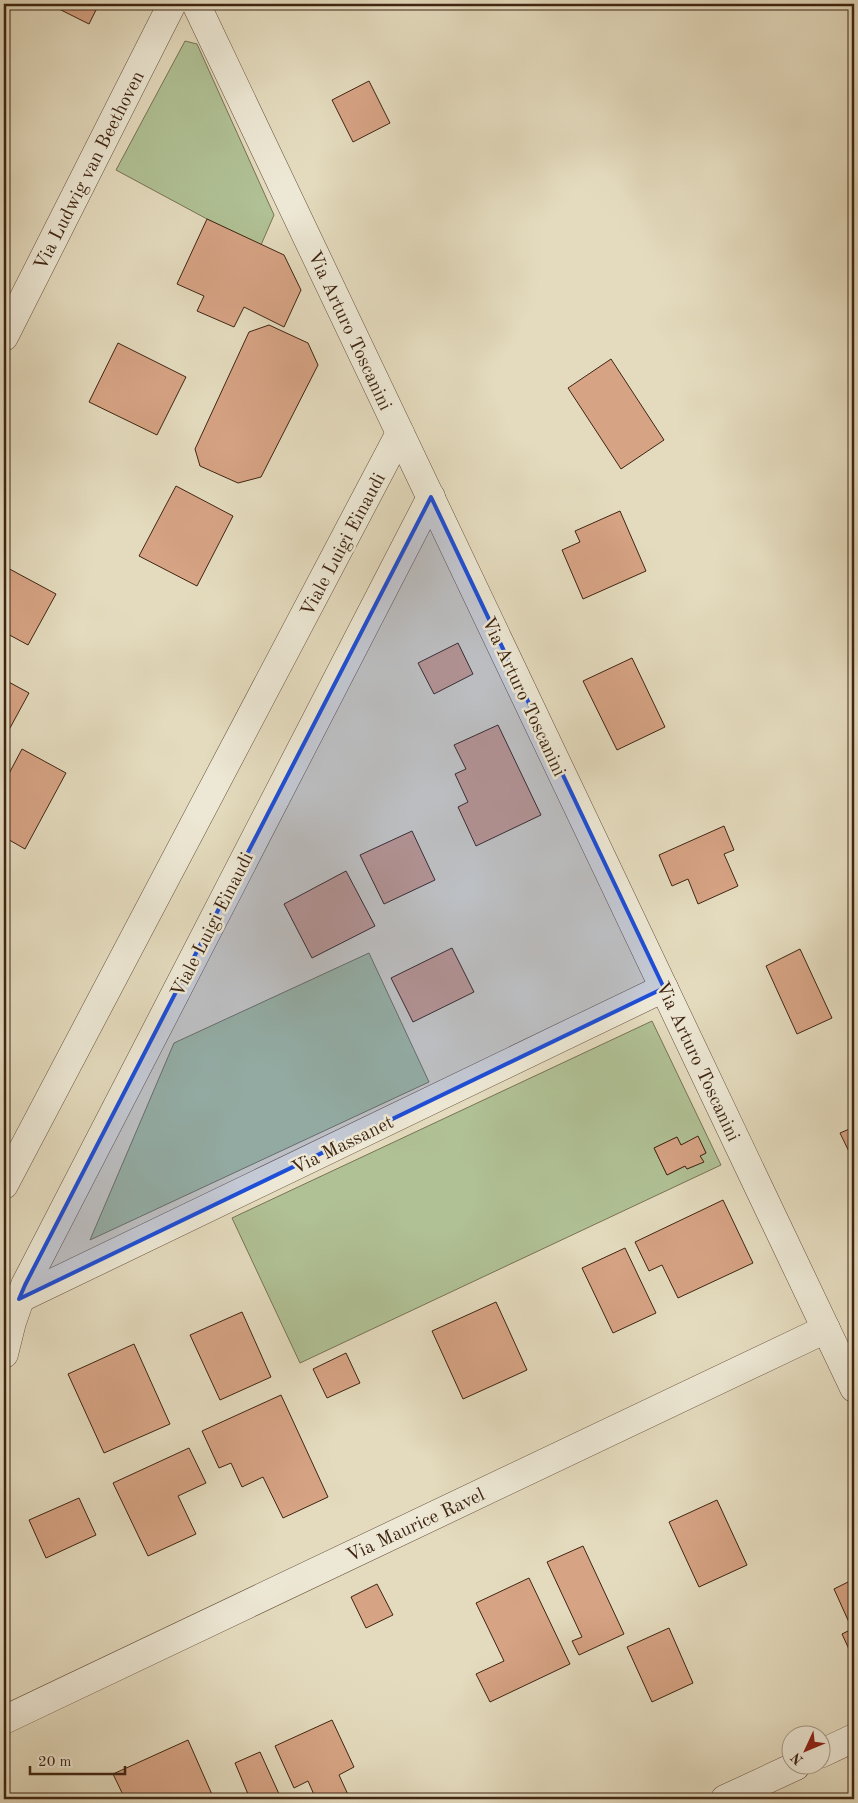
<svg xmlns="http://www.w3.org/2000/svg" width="858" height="1803" viewBox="0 0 858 1803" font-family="'Old Standard TT',serif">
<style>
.green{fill:#b0c195;stroke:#787354;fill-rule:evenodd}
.building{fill:#d6a384;stroke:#3f2512}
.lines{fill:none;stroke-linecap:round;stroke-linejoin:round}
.street-casing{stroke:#68523d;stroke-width:29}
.street{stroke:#ede8d5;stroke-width:28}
.marked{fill:#1d4ed8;fill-opacity:0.2;stroke:#1d4ed8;stroke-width:4;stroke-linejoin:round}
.labels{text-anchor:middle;stroke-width:5;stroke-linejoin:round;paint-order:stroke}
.street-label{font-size:19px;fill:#3f2512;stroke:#ede8d5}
</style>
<rect width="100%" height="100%" fill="#e4dbbe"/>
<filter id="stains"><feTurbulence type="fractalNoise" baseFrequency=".004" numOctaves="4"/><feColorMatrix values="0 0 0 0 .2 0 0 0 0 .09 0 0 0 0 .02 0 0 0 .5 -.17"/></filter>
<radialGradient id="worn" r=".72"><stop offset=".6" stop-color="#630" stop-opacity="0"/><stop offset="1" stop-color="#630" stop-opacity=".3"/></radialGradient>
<!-- green -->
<g class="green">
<path d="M185 41 197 44 274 215 261 245 207 219 116 170Z"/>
<path d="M369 953 429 1082 90 1240 174 1043Z"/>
<path d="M652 1021 721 1165 300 1363 232 1218ZM677 1137 681 1145 698 1137 706 1153 700 1156 703 1162 687 1169 685 1166 667 1175 654 1148Z"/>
</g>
<!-- building -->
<g class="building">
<path d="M49 4H99L89 24Z"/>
<path d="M369 81 390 123 353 142 332 100Z"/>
<path d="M207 219 284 255 301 290 284 327 244 307 234 327 197 311 204 296 177 284Z"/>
<path d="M269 325 308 343 318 365 261 477 238 483 200 466 195 449 249 332Z"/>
<path d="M118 343 186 377 157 435 89 402Z"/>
<path d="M611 359 664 440 621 469 568 388Z"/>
<path d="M176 486 233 516 197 586 139 556Z"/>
<path d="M620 511 646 571 583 599 562 550 580 542 575 531Z"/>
<path d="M4 566 56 594 28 645 4 632Z"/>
<path d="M458 643 473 674 434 694 418 663Z"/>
<path d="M632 658 665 727 617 750 583 681Z"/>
<path d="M5 680 29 693 4 739V682Z"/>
<path d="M498 725 541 815 476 846 458 807 468 802 455 774 466 769 454 745Z"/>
<path d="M22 749 66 773 25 849 4 837V783Z"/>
<path d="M724 826 734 850 724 854 738 886 698 904 688 879 672 886 659 855Z"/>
<path d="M412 831 435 880 384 904 360 855Z"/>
<path d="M346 871 375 926 312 958 284 904Z"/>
<path d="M452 948 474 992 413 1022 391 978Z"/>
<path d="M800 949 832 1018 797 1034 766 966Z"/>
<path d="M854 1127V1162L840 1133Z"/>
<path d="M698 1136 706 1153 700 1156 704 1162 687 1169 685 1166 667 1175 654 1148 677 1137 681 1145Z"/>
<path d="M723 1200 753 1263 678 1298 662 1265 649 1271 635 1242Z"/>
<path d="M625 1248 656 1313 613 1333 582 1268Z"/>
<path d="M496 1302 527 1370 463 1399 432 1331Z"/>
<path d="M242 1312 271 1377 220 1400 190 1335Z"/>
<path d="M134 1344 170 1424 104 1453 68 1374Z"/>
<path d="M346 1353 360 1383 327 1398 313 1369Z"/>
<path d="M281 1395 328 1497 283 1518 263 1477 242 1487 231 1463 219 1468 202 1431Z"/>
<path d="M189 1448 206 1483 178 1496 196 1534 148 1556 113 1483Z"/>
<path d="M79 1498 96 1535 46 1558 29 1520Z"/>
<path d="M717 1500 747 1565 699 1587 669 1522Z"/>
<path d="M583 1546 624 1634 579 1655 572 1641 582 1637 547 1562Z"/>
<path d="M529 1578 570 1664 490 1702 476 1674 504 1661 476 1603Z"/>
<path d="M854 1579V1660L842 1634 852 1629 834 1589Z"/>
<path d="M377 1584 393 1615 366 1628 351 1597Z"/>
<path d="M669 1628 693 1683 652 1702 627 1647Z"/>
<path d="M332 1720 354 1767 339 1775 350 1799H309L315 1797 308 1781 294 1788 275 1746Z"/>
<path d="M188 1740 214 1799H125L113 1774Z"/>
<path d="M260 1752 279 1794 268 1799H250L235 1763Z"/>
</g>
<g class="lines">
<defs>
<g id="street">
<path d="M196 4 854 1388"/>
<path d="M4 337 172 4"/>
<path d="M4 1185 400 433"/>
<path d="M19 1299 664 988"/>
<path d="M4 1354 12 1322 25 1285 431 497"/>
<path d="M4 1720 826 1329"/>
<path d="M820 1754 854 1738"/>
<path d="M725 1799 796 1766"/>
</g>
</defs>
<!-- street casing -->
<use href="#street" class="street-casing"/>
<!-- street -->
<use href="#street" class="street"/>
</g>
<!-- marked area -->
<path class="marked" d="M431 497 664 988 19 1299 25 1285Z"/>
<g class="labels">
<!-- street labels -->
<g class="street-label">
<text transform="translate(88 170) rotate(-63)" y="7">Via Ludwig van Beethoven</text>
<text transform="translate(351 330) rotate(65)" y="7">Via Arturo Toscanini</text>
<text transform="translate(342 544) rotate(-62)" y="7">Viale Luigi Einaudi</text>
<text transform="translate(525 696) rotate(65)" y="7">Via Arturo Toscanini</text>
<text transform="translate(211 924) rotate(-63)" y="7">Viale Luigi Einaudi</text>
<text transform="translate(699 1061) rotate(65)" y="7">Via Arturo Toscanini</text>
<text transform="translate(342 1144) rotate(-26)" y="7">Via Massanet</text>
<text transform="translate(415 1524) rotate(-25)" y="7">Via Maurice Ravel</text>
</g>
</g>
<!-- margin -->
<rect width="858" height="1803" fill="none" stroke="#e4dbbe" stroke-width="20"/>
<rect x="5" y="5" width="848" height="1793" fill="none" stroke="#3f2512" stroke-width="2.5"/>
<rect x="10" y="10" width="838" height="1783" fill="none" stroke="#3f2512"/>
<!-- north arrow -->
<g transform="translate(806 1750) rotate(226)"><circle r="24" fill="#ede8d5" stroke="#a79a87"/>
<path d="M0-4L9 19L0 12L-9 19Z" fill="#8f2418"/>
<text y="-8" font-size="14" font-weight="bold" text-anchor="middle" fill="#3f2512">N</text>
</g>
<!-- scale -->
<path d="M30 1766v8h95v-8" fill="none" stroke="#3f2512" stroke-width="2.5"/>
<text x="38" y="1766" font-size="15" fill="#3f2512" stroke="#ede8d5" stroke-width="4" paint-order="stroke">20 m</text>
<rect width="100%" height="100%" filter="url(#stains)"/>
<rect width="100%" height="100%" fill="url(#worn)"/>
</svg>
